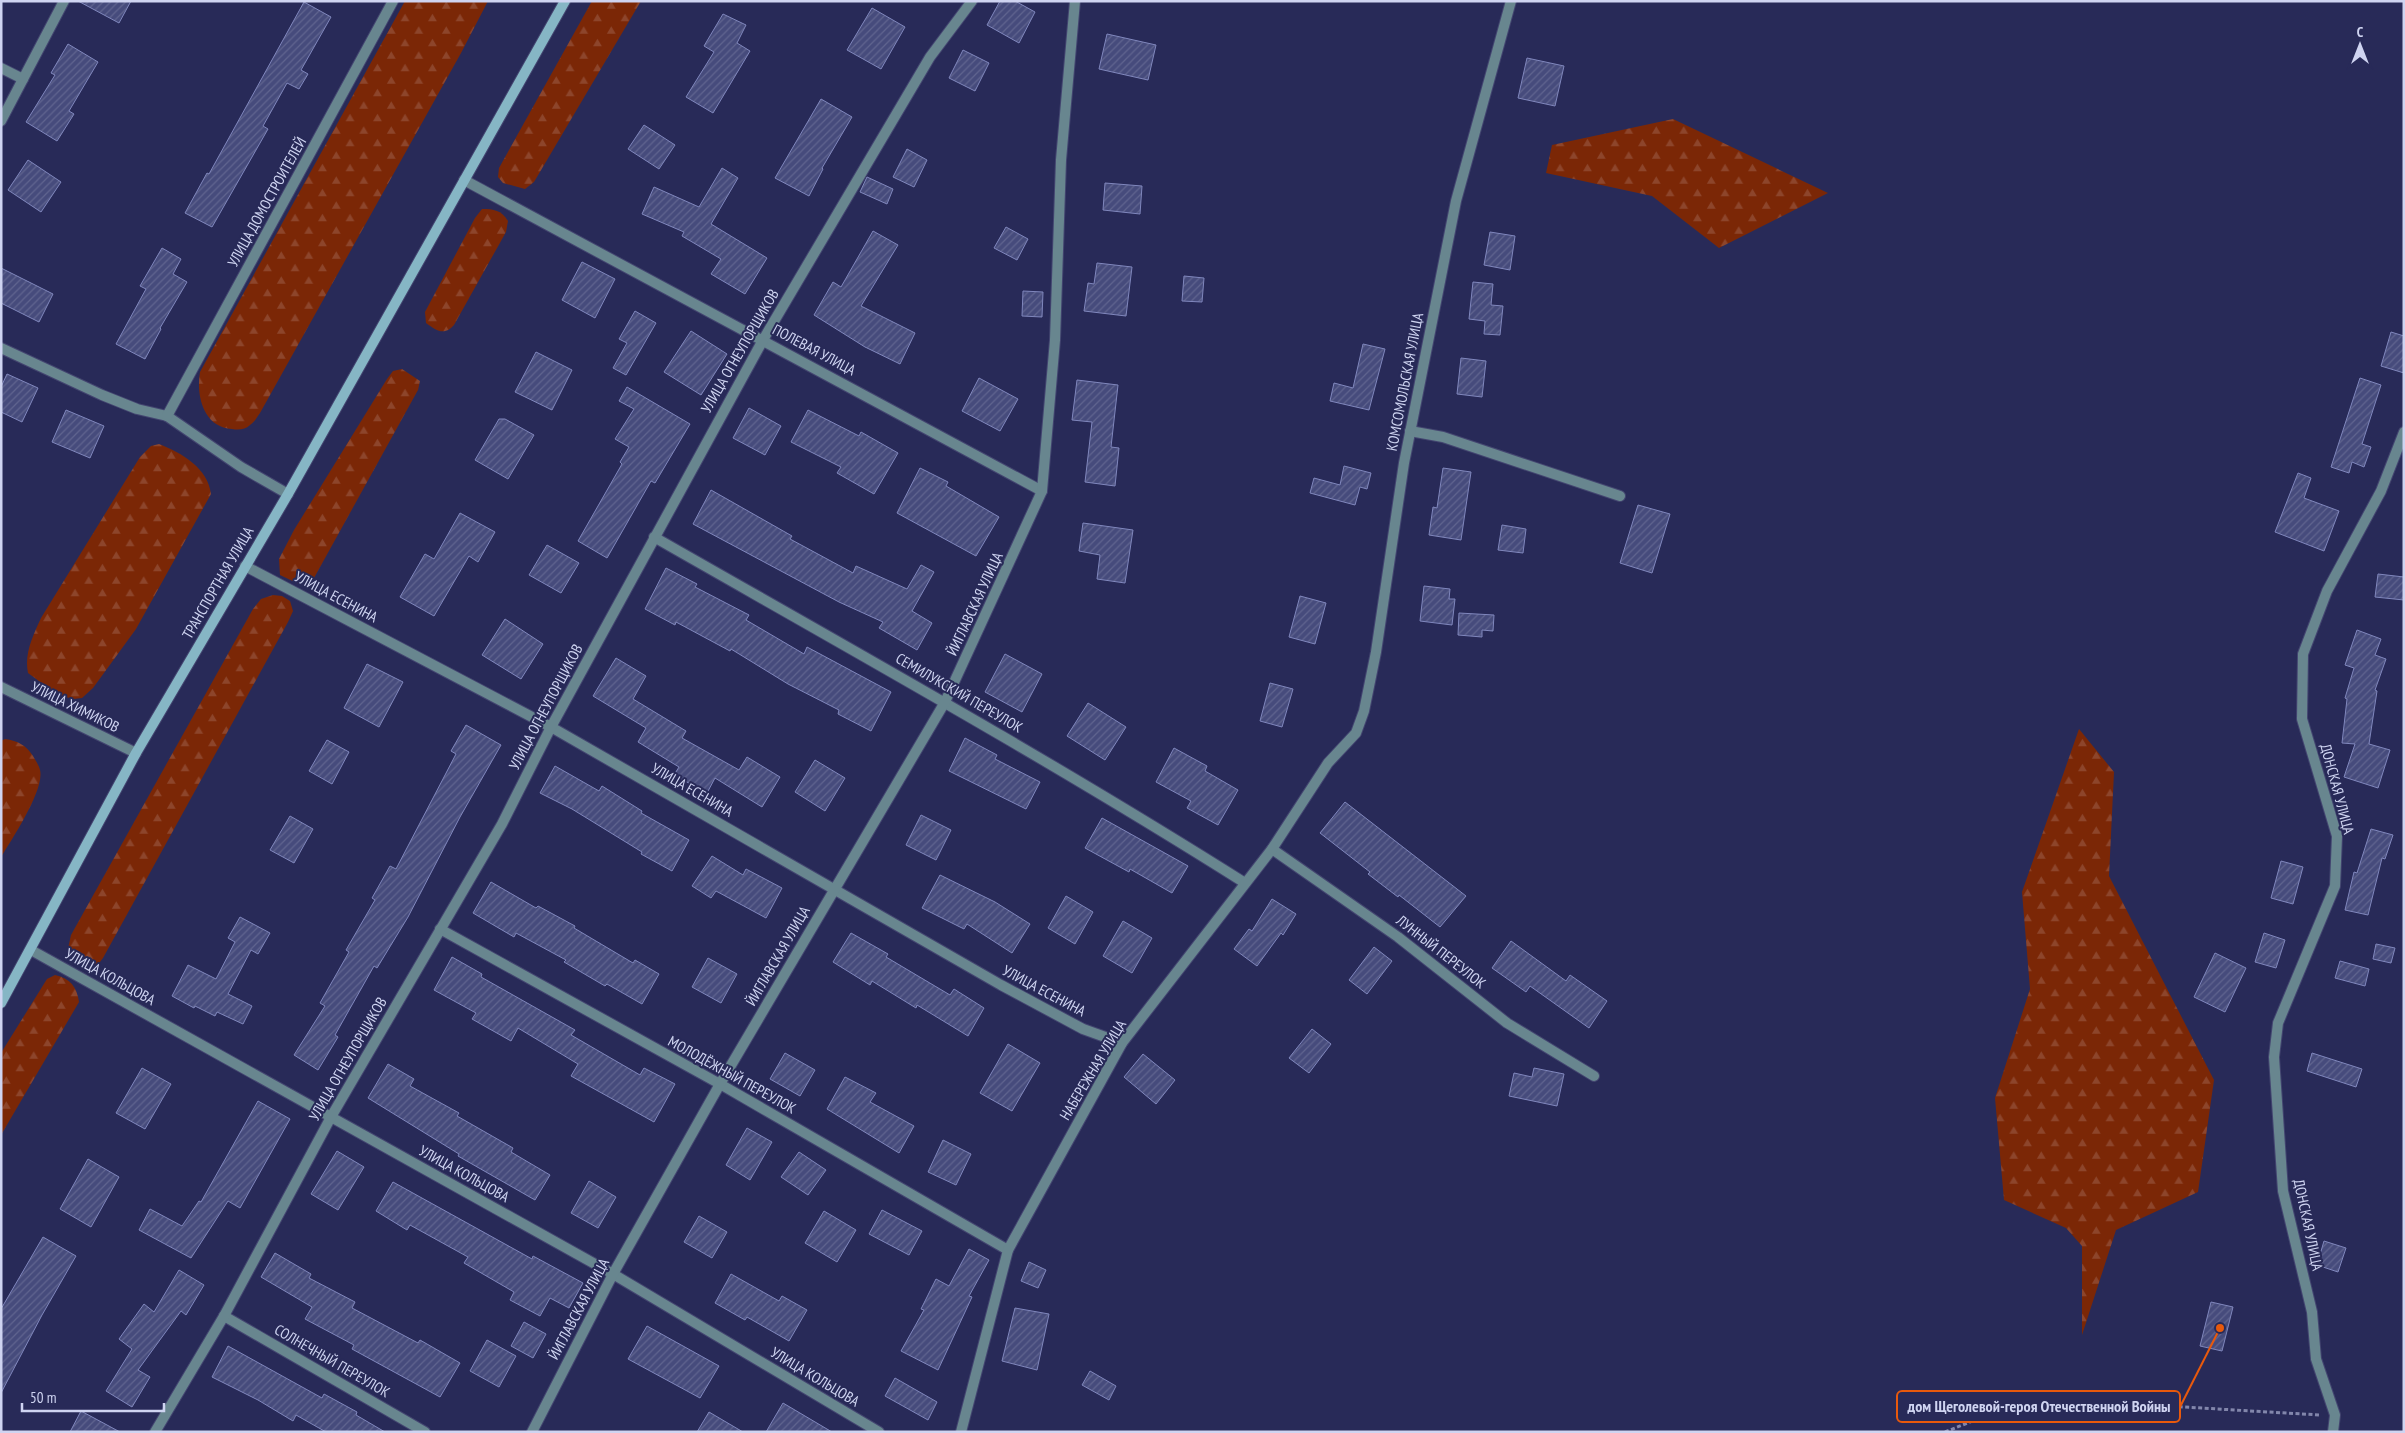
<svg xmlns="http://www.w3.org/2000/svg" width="2405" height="1433" viewBox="0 0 2405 1433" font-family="'PT Sans Narrow',sans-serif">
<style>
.forest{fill:url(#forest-firs)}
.building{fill:url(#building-hatch);stroke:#8087bd}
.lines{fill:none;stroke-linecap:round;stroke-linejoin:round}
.minor-casing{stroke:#434570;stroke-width:12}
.secondary-casing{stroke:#434570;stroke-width:12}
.path{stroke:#8286ab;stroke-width:3;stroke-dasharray:4 2.5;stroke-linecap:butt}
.minor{stroke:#68868f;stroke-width:10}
.secondary{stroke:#86b6c5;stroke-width:10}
.labels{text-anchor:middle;stroke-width:4;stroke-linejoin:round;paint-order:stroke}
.street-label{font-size:15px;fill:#cfd4f1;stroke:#282a58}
.leader{fill:none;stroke:#e8590c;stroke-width:2}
.callout-dot{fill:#e8590c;stroke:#282a58;stroke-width:2}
.callout{fill:#282a58;stroke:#e8590c;stroke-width:2}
.callout-label{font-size:16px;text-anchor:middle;font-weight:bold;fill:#cfd4f1}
</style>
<defs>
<pattern id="forest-firs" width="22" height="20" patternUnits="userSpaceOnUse" patternTransform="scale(1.25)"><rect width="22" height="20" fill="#7b2706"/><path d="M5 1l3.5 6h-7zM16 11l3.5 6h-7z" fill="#8d452b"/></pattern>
<pattern id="building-hatch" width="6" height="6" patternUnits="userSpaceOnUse" patternTransform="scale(1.25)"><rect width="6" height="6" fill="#464b7c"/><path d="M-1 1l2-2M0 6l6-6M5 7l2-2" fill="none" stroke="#60648f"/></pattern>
</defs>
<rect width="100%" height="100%" fill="#282a58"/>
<!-- forest -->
<g class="forest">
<path d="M405 1H488L461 53 260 413C257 417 254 423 250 425 245 430 238 430 232 429 203 427 196 395 200 372Z"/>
<path d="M592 1H641L534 182 525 189 503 183 498 177 499 168Z"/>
<path d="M1673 119 1828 193 1719 248 1652 196 1546 173 1552 145Z"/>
<path d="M482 209C494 209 501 210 508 221L506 232 454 325C444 336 437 331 426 323L425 312 475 218Z"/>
<path d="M402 369 420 381 418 390 314 578 307 585H301L280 575 279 559 294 530 387 379 393 371Z"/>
<path d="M159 444C182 453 208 468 211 494L136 629 93 688 82 698 73 699 58 695 28 673C24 653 33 636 41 618L140 457 151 446Z"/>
<path d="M273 595 282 596 290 601 293 611 288 622 103 958 96 967C85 969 74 961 67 953L71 935 253 609 261 599Z"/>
<path d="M2079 729 2114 772 2109 876 2214 1080 2198 1192 2116 1230 2082 1335V1246L2066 1228 2004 1200 1995 1098 2030 989 2022 892Z"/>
<path d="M5 739C18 741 26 745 33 756 35 760 39 765 40 770 45 789 12 839 1 857V741Z"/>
<path d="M55 975C70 978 77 987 79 1002L1 1135V1053L47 979Z"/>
</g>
<!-- building -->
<g class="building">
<path d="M78 1H131L119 23Z"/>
<path d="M1000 1H1015L1035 12 1019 43 987 25Z"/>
<path d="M304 2 331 17 301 70 308 74 299 89 287 83 263 126 268 129 212 227 185 213 207 173 209 174Z"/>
<path d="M872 8 905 27 881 69 847 50Z"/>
<path d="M723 14 746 25 737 43 750 51 713 113 686 97 714 52 704 46Z"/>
<path d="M1107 34 1156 45 1148 80 1099 69Z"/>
<path d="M68 44 98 62 69 111 74 114 57 141 26 122 55 75 51 73Z"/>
<path d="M963 50 989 63 975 91 949 78Z"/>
<path d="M1527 58 1564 66 1555 106 1518 98Z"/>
<path d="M821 99 852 117 822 168 823 169 809 196 775 178Z"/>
<path d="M644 125 675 145 659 169 628 149Z"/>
<path d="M907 149 927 160 914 187 893 177Z"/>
<path d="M28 160 61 182 41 212 8 190Z"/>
<path d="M722 168 738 178 711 224 767 258 745 294 711 274 721 259 682 236 684 232 642 214 654 187 699 207Z"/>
<path d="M867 177 893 189 887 204 860 192Z"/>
<path d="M1105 183 1142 186 1140 214 1103 210Z"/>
<path d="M1006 227 1028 239 1017 260 994 248Z"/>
<path d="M873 231 898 245 861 306 915 333 900 364 865 347 814 315 833 282 841 287Z"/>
<path d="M1490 232 1515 236 1510 270 1484 265Z"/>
<path d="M162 248 181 259 173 274 187 282 160 328 161 329 145 359 116 344 146 289 140 286Z"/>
<path d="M582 262 615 279 595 318 562 300Z"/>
<path d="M1097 263 1132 267 1126 316 1084 311 1088 283 1094 284Z"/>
<path d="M1 268 53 294 39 322 1 303Z"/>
<path d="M1184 276 1204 278 1202 302 1182 301Z"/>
<path d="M1473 282 1493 284 1491 305 1503 306 1500 335 1484 334 1485 321 1469 319Z"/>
<path d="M1023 291 1043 292 1042 317 1022 316Z"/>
<path d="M635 311 656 323 626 375 613 368 627 343 619 339Z"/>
<path d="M691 331 727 354 701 395 664 372Z"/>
<path d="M2391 332 2404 336V373L2381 366Z"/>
<path d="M1363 344 1385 349 1369 410 1330 401 1334 383 1353 388Z"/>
<path d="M536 352 572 370 552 410 515 392Z"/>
<path d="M1461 358 1486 361 1482 397 1457 394Z"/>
<path d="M7 374 38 388 22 422 1 412V387Z"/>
<path d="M979 378 1018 399 1000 431 962 411Z"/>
<path d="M2360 378 2381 385 2362 444 2371 447 2364 467 2352 462 2349 473 2331 467Z"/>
<path d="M1077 380 1118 385 1111 447 1119 448 1115 486 1085 482 1092 422 1072 420Z"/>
<path d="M627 387 690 424 655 483 651 481 607 558 578 541 622 464 620 462 629 447 615 439 634 409 619 401Z"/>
<path d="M749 408 781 426 765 455 733 438Z"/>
<path d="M66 410 104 426 90 458 52 442Z"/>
<path d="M808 410 859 436 861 432 898 453 874 494 837 473 841 467 791 442Z"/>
<path d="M499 419H505L534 435 508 479 475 460Z"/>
<path d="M1344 466 1371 473 1367 489 1360 487 1355 505 1310 493 1314 478 1340 485Z"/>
<path d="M920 468 948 482 946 486 999 517 976 556 897 513Z"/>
<path d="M1443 468 1471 472 1461 540 1429 535 1433 507 1437 508Z"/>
<path d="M2298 473 2311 478 2304 498 2339 511 2324 551 2275 532Z"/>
<path d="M711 490 792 536 790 539 853 573 856 566 907 589 921 565 934 572 912 611 932 623 917 650 879 628 883 622 839 602 693 524Z"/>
<path d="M1638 505 1670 514 1652 573 1620 563Z"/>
<path d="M460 513 495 532 478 562 469 556 434 616 400 597 425 554 434 559Z"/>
<path d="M1083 523 1133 530 1125 583 1097 579 1100 555 1079 551Z"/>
<path d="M1502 525 1526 529 1523 553 1498 550Z"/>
<path d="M547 545 579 563 561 593 529 575Z"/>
<path d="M666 568 697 584 695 587 749 615 746 620 804 654 807 647 891 692 871 731 838 714 839 710 788 684 731 649 730 651 676 622 675 625 645 609Z"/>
<path d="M2378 574 2404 577V600L2375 597Z"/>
<path d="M1424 586 1450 589 1449 599H1455L1452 625 1420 621Z"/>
<path d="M1300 596 1326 603 1315 644 1289 637Z"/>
<path d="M1459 613 1494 615 1493 631 1482 630V637L1458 635Z"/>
<path d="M505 619 543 644 521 679 482 655Z"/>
<path d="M2357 630 2381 639 2375 655 2386 659 2375 690 2377 691 2369 744 2390 750 2378 788 2344 777 2355 744 2342 743 2347 699 2345 698 2354 668 2345 665Z"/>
<path d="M1005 654 1042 674 1022 712 985 692Z"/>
<path d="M616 658 646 676 633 699 686 731 682 738 739 770 747 757 780 777 762 807 715 778 707 793 674 775 679 767 638 742 646 728 593 696Z"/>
<path d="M367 664 403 682 379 727 344 708Z"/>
<path d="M1270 683 1293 689 1282 727 1260 721Z"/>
<path d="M1088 703 1126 727 1105 760 1067 736Z"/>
<path d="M466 725 501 745 460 817 408 917 377 968 374 966 335 1035 338 1037 318 1070 294 1055 325 1006 320 1003 349 952 346 950 375 900 372 898 390 866 396 869 456 754 451 751Z"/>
<path d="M965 738 997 755 995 759 1040 782 1026 809 949 771Z"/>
<path d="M327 740 349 752 332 784 309 771Z"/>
<path d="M1174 748 1207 766 1205 771 1238 790 1218 825 1187 808 1191 801 1156 782Z"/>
<path d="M815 760 845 778 825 811 795 792Z"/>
<path d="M555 766 599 791 602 786 642 811 641 813 689 840 672 871 641 854 642 852 572 809 540 793Z"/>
<path d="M1345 802 1466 896 1440 927 1399 895 1398 897 1368 874 1370 872 1320 833Z"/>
<path d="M921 815 951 830 936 860 906 845Z"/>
<path d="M290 816 313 829 294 863 270 850Z"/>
<path d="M1102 818 1188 866 1172 893 1130 869 1129 872 1085 848Z"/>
<path d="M2371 829 2393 835 2385 859 2382 858 2368 915 2345 910 2354 872 2357 873Z"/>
<path d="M712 856 743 875 746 869 782 888 766 918 716 891 711 898 692 886Z"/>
<path d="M2281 861 2303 867 2293 904 2271 898Z"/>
<path d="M940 875 995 902 1030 924 1012 953 967 924 964 929 922 908Z"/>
<path d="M491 882 536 908 538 906 575 926 574 928 633 963 635 960 659 974 642 1004 607 984 605 986 564 962 566 960 516 933 514 937 473 913Z"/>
<path d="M1066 896 1093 912 1075 944 1048 928Z"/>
<path d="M1272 899 1296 914 1283 935 1281 933 1257 966 1234 949 1249 929 1252 931Z"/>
<path d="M240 917 270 933 258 954 251 950 228 994 252 1006 243 1024 217 1012 215 1016 195 1006 194 1008 172 996 188 965 216 979 235 942 228 938Z"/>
<path d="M1123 921 1152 938 1132 973 1103 956Z"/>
<path d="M851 933 888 954 886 957 950 995 954 989 984 1008 968 1036 917 1005 916 1008 872 981 870 985 833 962Z"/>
<path d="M2264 933 2285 940 2276 968 2255 962Z"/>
<path d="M1511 941 1566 981 1570 975 1607 1001 1589 1028 1530 986 1526 992 1492 968Z"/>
<path d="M2376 944 2395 948 2391 963 2373 959Z"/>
<path d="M1374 947 1392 961 1367 994 1349 980Z"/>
<path d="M2215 953 2246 968 2225 1012 2194 997Z"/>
<path d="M452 957 482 974 481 977 575 1030 571 1035 640 1075 644 1068 675 1084 654 1122 571 1076 578 1064 518 1028 511 1041 472 1019 476 1013 434 990Z"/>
<path d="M708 958 737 974 721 1003 692 987Z"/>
<path d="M2340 961 2369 969 2365 986 2335 978Z"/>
<path d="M1312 1029 1331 1044 1309 1073 1289 1058Z"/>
<path d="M1008 1044 1040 1063 1012 1111 980 1093Z"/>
<path d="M785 1053 815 1070 800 1096 770 1079Z"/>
<path d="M2312 1053 2362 1069 2356 1087 2307 1071Z"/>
<path d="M1143 1054 1175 1080 1156 1104 1124 1077Z"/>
<path d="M388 1064 414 1079 410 1086 459 1113 457 1116 513 1148 511 1152 550 1175 535 1200 458 1156 459 1154 368 1098Z"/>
<path d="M142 1068 171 1084 145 1129 116 1113Z"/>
<path d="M1534 1068 1564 1074 1557 1106 1509 1096 1514 1073 1532 1077Z"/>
<path d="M845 1077 876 1093 870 1102 914 1126 899 1153 827 1109Z"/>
<path d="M258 1101 290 1119 240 1208 228 1201 191 1258 139 1230 150 1209 182 1226 199 1201 201 1202Z"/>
<path d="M747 1128 772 1142 750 1180 726 1165Z"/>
<path d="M943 1140 971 1154 956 1185 928 1172Z"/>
<path d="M337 1151 364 1167 338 1210 311 1194Z"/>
<path d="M799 1152 826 1170 808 1195 781 1177Z"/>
<path d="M88 1159 119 1177 91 1227 60 1209Z"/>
<path d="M589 1181 616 1197 598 1228 571 1213Z"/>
<path d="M393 1182 532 1259 533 1256 583 1283 569 1308 550 1298 540 1316 510 1300 514 1292 464 1263 468 1257 410 1225 407 1230 376 1211Z"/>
<path d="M882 1210 922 1231 909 1255 869 1234Z"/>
<path d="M824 1211 856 1230 837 1262 805 1243Z"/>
<path d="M699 1216 727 1232 712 1258 684 1242Z"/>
<path d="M43 1237 76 1256 42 1315 1 1393V1309Z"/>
<path d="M2324 1241 2346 1248 2338 1272 2317 1265Z"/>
<path d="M969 1249 989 1260 969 1296 972 1297 938 1370 901 1351 924 1310 921 1309 936 1279 949 1286Z"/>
<path d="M275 1253 311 1274 309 1278 355 1302 352 1308 418 1343 420 1340 460 1363 440 1397 352 1349 354 1345 305 1319 312 1307 261 1277Z"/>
<path d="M1029 1262 1046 1270 1038 1288 1021 1281Z"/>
<path d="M179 1270 204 1285 186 1315 181 1311 138 1370 150 1377 132 1407 106 1391 132 1349 119 1339 144 1304 154 1312Z"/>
<path d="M731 1274 779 1301 782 1296 807 1310 789 1341 747 1317 745 1320 715 1303Z"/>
<path d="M2211 1302 2233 1307 2222 1351 2200 1346Z"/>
<path d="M1015 1308 1049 1314 1037 1370 1002 1361Z"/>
<path d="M524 1322 546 1334 533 1358 511 1346Z"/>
<path d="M647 1326 719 1366 700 1398 628 1359Z"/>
<path d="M487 1340 516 1356 499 1387 470 1371Z"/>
<path d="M228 1346 322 1398 324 1394 357 1412 356 1415 385 1432H326L296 1415 293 1421 258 1400 212 1377Z"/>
<path d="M1090 1371 1116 1386 1109 1400 1082 1385Z"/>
<path d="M895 1378 937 1402 928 1420 885 1396Z"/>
<path d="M783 1403 832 1432H766Z"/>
<path d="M81 1411 120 1432H70Z"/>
<path d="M709 1412 743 1432H697Z"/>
</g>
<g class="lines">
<defs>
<g id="minor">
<path d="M1 68 23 79"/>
<path d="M1 121 64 1"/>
<path d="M464 180 1042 491"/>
<path d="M1 348 102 395 137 409 167 416 241 467 288 494"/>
<path d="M167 416 393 1"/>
<path d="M1410 431 1443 437 1620 496"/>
<path d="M654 537C852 650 1052 761 1245 883"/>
<path d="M245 566 551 727 1001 985 1083 1029 1122 1043"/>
<path d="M1 687 136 753"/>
<path d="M1272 849 1398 937 1507 1023 1594 1076"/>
<path d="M440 929 720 1084 1008 1250"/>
<path d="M31 950 613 1274 879 1432"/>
<path d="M224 1316 425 1432"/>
<path d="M155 1432 224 1316 331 1117 502 824 551 727 763 340 930 57 972 1"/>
<path d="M532 1432 613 1274 720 1084 945 702 1042 491 1055 340 1061 160 1075 1"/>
<path d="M961 1432 1008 1250 1122 1043 1272 849 1328 763 1356 733 1364 711 1376 652 1404 463 1456 201 1511 1"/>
<path d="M2333 1432 2335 1415 2316 1359 2312 1312 2283 1191 2274 1057 2278 1023 2335 886 2337 836 2302 719 2303 654 2327 591 2381 491 2404 432"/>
</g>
<path id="secondary" d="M1 1003 136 753 288 494 565 1"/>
</defs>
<!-- minor casing -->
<use href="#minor" class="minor-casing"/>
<!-- secondary casing -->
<use href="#secondary" class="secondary-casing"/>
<!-- path -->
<path class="path" d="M1945 1432 2030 1398 2320 1415"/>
<!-- minor -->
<use href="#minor" class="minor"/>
<!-- secondary -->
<use href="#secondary" class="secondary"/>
</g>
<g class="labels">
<!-- street labels -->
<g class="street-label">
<text transform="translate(267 202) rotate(-61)" y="5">УЛИЦА ДОМОСТРОИТЕЛЕЙ</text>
<text transform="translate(814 350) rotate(28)" y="5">ПОЛЕВАЯ УЛИЦА</text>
<text transform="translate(740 351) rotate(-60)" y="5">УЛИЦА ОГНЕУПОРЩИКОВ</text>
<text transform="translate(1405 382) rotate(-79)" y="5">КОМСОМОЛЬСКАЯ УЛИЦА</text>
<text transform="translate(218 583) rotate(-60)" y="5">ТРАНСПОРТНАЯ УЛИЦА</text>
<text transform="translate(336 597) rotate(28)" y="5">УЛИЦА ЕСЕНИНА</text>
<text transform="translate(975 604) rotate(-65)" y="5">ЙИГЛАВСКАЯ УЛИЦА</text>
<text transform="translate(959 693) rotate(30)" y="5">СЕМИЛУКСКИЙ ПЕРЕУЛОК</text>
<text transform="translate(75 707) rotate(26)" y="5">УЛИЦА ХИМИКОВ</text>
<text transform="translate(546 707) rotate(-62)" y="5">УЛИЦА ОГНЕУПОРЩИКОВ</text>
<text transform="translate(2337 789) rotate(75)" y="5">ДОНСКАЯ УЛИЦА</text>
<text transform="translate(692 790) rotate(30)" y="5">УЛИЦА ЕСЕНИНА</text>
<text transform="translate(1441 952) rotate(38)" y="5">ЛУННЫЙ ПЕРЕУЛОК</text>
<text transform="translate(778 956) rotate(-60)" y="5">ЙИГЛАВСКАЯ УЛИЦА</text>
<text transform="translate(110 977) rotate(29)" y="5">УЛИЦА КОЛЬЦОВА</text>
<text transform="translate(1044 991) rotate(28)" y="5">УЛИЦА ЕСЕНИНА</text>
<text transform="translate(348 1059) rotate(-60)" y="5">УЛИЦА ОГНЕУПОРЩИКОВ</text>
<text transform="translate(1093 1070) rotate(-59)" y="5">НАБЕРЕЖНАЯ УЛИЦА</text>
<text transform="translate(732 1075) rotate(29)" y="5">МОЛОДЁЖНЫЙ ПЕРЕУЛОК</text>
<text transform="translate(464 1174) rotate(29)" y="5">УЛИЦА КОЛЬЦОВА</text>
<text transform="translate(2308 1225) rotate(78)" y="5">ДОНСКАЯ УЛИЦА</text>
<text transform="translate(579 1309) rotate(-62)" y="5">ЙИГЛАВСКАЯ УЛИЦА</text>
<text transform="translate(332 1361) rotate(30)" y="5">СОЛНЕЧНЫЙ ПЕРЕУЛОК</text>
<text transform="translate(815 1377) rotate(31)" y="5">УЛИЦА КОЛЬЦОВА</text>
</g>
</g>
<!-- callouts -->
<path class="leader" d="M2220 1328L2180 1407"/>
<circle class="callout-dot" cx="2220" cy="1328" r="5"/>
<rect class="callout" x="1897" y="1391" width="283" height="31" rx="5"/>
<g class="callout-label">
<text x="2039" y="1412">дом Щеголевой-героя Отечественной Войны</text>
</g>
<!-- border -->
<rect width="2405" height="1433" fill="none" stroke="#cfd4f1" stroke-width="5"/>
<!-- north arrow -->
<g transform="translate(2360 45)" stroke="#282a58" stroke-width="4" paint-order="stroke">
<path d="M0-4L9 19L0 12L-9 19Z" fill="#cfd4f1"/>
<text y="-8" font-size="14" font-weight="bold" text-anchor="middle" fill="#cfd4f1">С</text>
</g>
<!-- scale -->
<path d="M22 1403v8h142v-8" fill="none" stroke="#cfd4f1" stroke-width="2.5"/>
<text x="30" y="1403" font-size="15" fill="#cfd4f1" stroke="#282a58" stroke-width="4" paint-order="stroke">50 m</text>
</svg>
